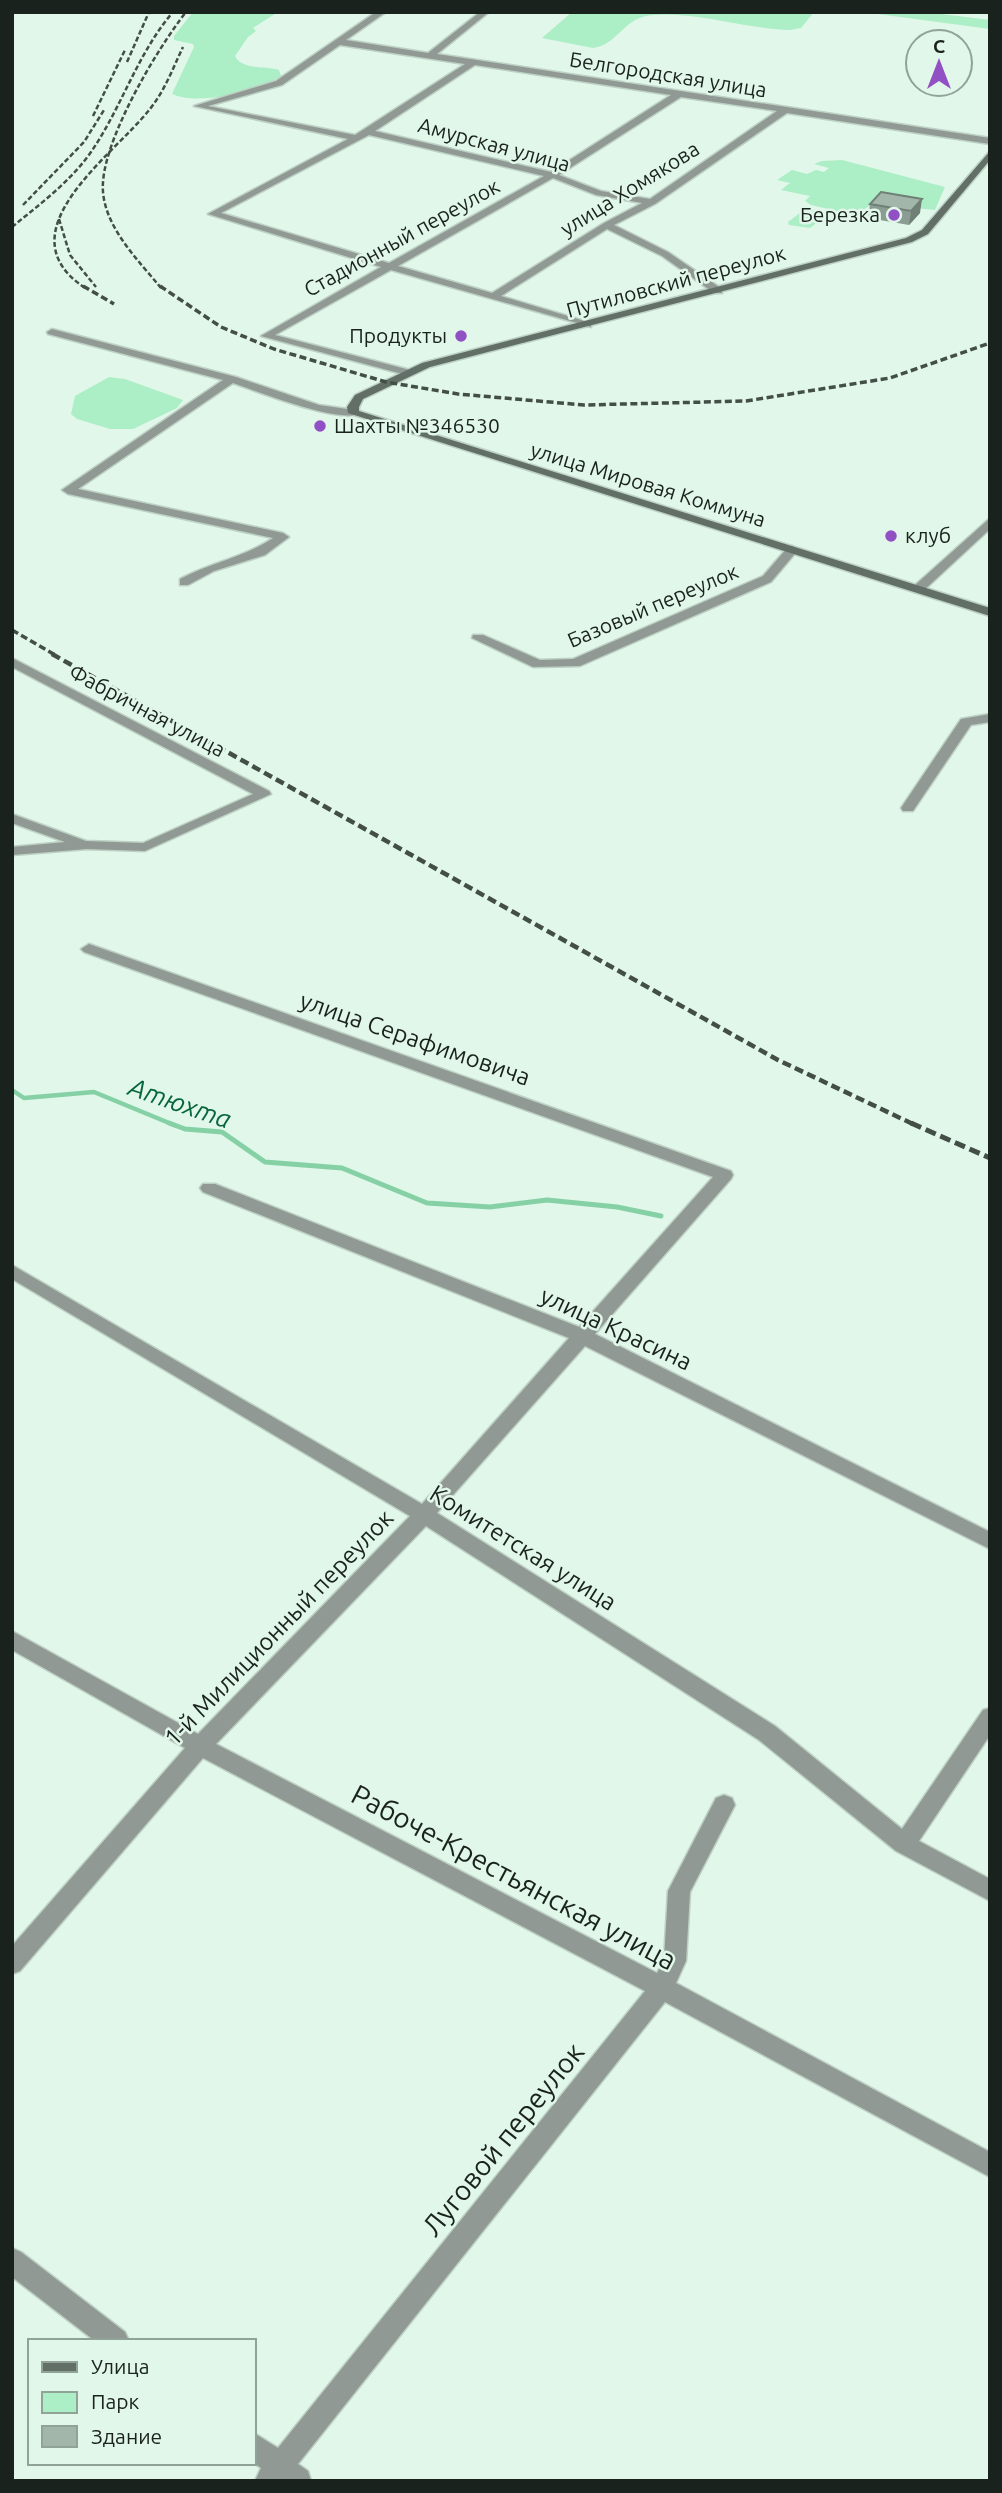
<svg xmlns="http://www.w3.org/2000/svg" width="1002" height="2493" viewBox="0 0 1002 2493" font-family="Ubuntu,sans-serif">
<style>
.green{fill:#aceec6}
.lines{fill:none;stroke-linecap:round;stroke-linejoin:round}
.stream-far1{stroke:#85d1a5;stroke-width:4.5}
.stream{stroke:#85d1a5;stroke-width:5}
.street-casing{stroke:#bdd1c4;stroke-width:3}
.secondary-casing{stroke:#bdd1c4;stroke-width:3}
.street{fill:#909993;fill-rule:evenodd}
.secondary{fill:#626f67;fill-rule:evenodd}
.rail-far3{stroke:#434e47;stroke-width:2.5;stroke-dasharray:5 2.5;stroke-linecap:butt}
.rail-far2{stroke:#434e47;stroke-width:3.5;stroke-dasharray:7 3.5;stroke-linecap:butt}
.rail-far1{stroke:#434e47;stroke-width:4.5;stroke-dasharray:9 4.5;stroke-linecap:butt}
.rail{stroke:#434e47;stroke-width:5;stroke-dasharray:11 5;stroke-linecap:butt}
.wall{fill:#8b9d92}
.shaded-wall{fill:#718077}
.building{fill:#a2b7aa;stroke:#718077;stroke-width:2}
.poi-dot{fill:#9250c5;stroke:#e1f7e9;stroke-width:2.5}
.labels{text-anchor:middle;stroke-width:5;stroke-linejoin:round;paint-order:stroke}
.far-street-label{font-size:21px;fill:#1a221d;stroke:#e1f7e9}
.far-poi-label{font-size:21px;fill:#1a221d;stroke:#e1f7e9;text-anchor:end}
.street-label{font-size:24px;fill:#1a221d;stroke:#e1f7e9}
.water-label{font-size:26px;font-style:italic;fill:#08663e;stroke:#e1f7e9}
.near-street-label{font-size:28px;fill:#1a221d;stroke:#e1f7e9}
</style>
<rect width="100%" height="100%" fill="#e1f7e9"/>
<!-- green -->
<g class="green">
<path d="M193 12H278L253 28 256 31 248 37 235 56C243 71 265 65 279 70L281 76C257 92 198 106 172 94L194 47 193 44 174 40V36Z"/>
<path d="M572 12H814L801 28 790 30C747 29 694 11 653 15 621 18 620 44 593 48L542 38Z"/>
<path d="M863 12H925L990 20V29Z"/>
<path d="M842 160 945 187 935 210 873 204 854 215 811 205 805 201 810 196 781 190 790 183 777 180 792 170 807 174 816 170 824 172 829 168 814 164 822 161Z"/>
<path d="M804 210H815L827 215 810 228 789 225 788 222Z"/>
<path d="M109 377 125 379 183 400 177 408 133 429H110L77 419 71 414 75 396Z"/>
</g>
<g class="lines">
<!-- stream-far1 -->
<path class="stream-far1" d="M12 1090 24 1098 94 1092 174 1125"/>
<!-- stream -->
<path class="stream" d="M169 1123 185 1129 222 1132 265 1162 342 1168 427 1203 490 1207 547 1200 617 1207 661 1216"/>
<defs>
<g id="street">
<path d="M376 12H386L346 40 428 53 480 12H489L437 54 990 138V144L787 113 655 204 614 225 668 252 722 289V293H714L662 256 607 229 501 296 591 323V327L391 270 275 335 410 370 411 372 406 375 261 336 381 267 208 214 348 139 194 106 276 81ZM340 45 465 64 355 135 208 106 282 85ZM475 65 671 95 551 172 375 131ZM681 97 777 111 650 199 601 191 559 175ZM369 135 544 176 389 263 221 213ZM553 178 596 195 642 203 604 223 492 293 398 266Z"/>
<path d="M52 329 236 377 319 405 354 410 360 413C342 425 256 391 233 383L78 489 283 533 289 537 265 555 214 571 188 585H180V579C210 563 245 557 273 538L68 494 62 490 223 380 48 334 47 332Z"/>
<path d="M990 518V529L922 592H914V586Z"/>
<path d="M792 546 798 550 771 582 580 666 533 667 472 638 473 635H483L540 660 573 659 763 576 788 547Z"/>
<path d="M12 658 269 791 271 794 145 851 87 849 12 855V847L65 842 12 823V814L86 841 143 843 253 794 12 667Z"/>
<path d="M990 714V722L971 725 913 811H903L901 808 961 719Z"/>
<path d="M89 944 731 1171 733 1175 731 1179 595 1334 990 1532V1549L585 1346 437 1513 775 1726 902 1829 983 1710 990 1708V1735L919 1841 990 1879V1901L896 1851 759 1740 426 1526 216 1744 657 1973 664 1960 668 1891 716 1798 724 1795 732 1798 735 1805 690 1892 686 1961 676 1983 990 2152V2177L665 2002 298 2464 308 2471 311 2481H255L261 2468 254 2463V2433L278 2448 645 1991 203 1758 20 1971 12 1974V1946L185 1748 12 1650V1631L198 1734 410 1516 12 1279V1265L422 1504 569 1338 203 1192 200 1188 203 1184H215L579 1327 713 1177 84 952 81 949Z"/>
<path d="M12 2248 21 2252 125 2332 129 2341H95L12 2277Z"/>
</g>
<path id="secondary" d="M990 151V160L928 234 912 242 430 367 363 399 359 407V411L990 608V616L348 413 347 407 355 395 422 363 906 238 922 230Z"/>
</defs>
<!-- street casing -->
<use href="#street" class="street-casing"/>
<!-- secondary casing -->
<use href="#secondary" class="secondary-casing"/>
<!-- street -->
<use href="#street" class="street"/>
<!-- secondary -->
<use href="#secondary" class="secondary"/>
<!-- rail-far3 -->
<g class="rail-far3">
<path d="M127 62 149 12"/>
<path d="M93 116 125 50"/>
<path d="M23 205 84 142 104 110"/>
<path d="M59 219 70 255 96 287"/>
<path d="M12 227C40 204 70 182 91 152 122 107 137 54 173 12"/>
<path d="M85 288C1 232 113 156 150 109 165 90 173 68 183 47"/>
<path d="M161 288C139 261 106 229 103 192 99 145 157 49 186 12"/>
</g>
<!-- rail-far2 -->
<g class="rail-far2">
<path d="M83 286 114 304"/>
<path d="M160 286 221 327 274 349 386 382 458 394 584 405 746 401 890 378 990 343"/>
<path d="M12 630 55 655"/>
</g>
<!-- rail-far1 -->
<path class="rail-far1" d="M52 654 778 1060 915 1125"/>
<!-- rail -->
<path class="rail" d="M911 1123 990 1158"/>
</g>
<!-- wall -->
<path class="wall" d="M870 204 920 213 909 225 868 218Z"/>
<!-- shaded-wall -->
<path class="shaded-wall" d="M922 199 920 213 909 225 911 211Z"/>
<!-- building -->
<path class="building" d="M881 192 922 199 911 211 870 204Z"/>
<!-- markers -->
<g class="poi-dot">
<circle cx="894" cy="215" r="7"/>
<circle cx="461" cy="336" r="7"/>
<circle cx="320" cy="426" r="7"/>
<circle cx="891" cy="536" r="7"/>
</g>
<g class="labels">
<!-- far-street labels -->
<g class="far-street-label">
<text transform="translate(668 75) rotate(9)" y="7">Белгородская улица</text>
<text transform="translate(494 145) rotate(15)" y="7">Амурская улица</text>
<text transform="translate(630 189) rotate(-32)" y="7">улица Хомякова</text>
<text transform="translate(402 238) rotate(-29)" y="7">Стадионный переулок</text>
<text transform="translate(676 282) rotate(-15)" y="7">Путиловский переулок</text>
<text transform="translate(648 485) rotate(17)" y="7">улица Мировая Коммуна</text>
<text transform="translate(653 606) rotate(-23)" y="7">Базовый переулок</text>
<text transform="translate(147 711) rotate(28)" y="7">Фабричная улица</text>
</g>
<!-- far-poi labels -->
<g class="far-poi-label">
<text x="880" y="222">Березка</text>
<text x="447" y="343">Продукты</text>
<text x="334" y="433" text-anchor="start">Шахты №346530</text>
<text x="905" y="543" text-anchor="start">клуб</text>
</g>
<!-- street labels -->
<g class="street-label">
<text transform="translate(415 1039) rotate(19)" y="8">улица Серафимовича</text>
<text transform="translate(616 1329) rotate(25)" y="8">улица Красина</text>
<text transform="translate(523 1548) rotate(32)" y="8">Комитетская улица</text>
<text transform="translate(279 1628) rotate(-46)" y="8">1-й Милиционный переулок</text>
</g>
<!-- water labels -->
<g class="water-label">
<text transform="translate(180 1103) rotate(19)" y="9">Атюхта</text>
</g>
<!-- near-street labels -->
<g class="near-street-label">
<text transform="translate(514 1877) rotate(28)" y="10">Рабоче-Крестьянская улица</text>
<text transform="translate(503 2139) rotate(-51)" y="10">Луговой переулок</text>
</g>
</g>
<!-- border -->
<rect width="1002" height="2493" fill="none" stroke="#1a221d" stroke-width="28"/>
<!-- legend -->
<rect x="28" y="2339" width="228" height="126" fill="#e1f7e9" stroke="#91a297" stroke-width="2"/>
<rect x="42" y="2362" width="35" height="10" fill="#626f67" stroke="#91a297" stroke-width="2"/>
<text x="91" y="2374" font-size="21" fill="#1a221d">Улица</text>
<rect x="42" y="2392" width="35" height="21" fill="#aceec6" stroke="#91a297" stroke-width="2"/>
<text x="91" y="2409" font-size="21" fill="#1a221d">Парк</text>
<rect x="42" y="2426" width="35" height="21" fill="#a2b7aa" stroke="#91a297" stroke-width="2"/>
<text x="91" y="2444" font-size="21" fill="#1a221d">Здание</text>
<!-- north arrow -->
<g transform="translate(939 63)"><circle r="33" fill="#e1f7e9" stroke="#91a297" stroke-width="2"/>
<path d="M0-5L12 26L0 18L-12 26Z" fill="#9250c5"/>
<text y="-10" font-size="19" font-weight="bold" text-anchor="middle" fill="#1a221d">С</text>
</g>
</svg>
